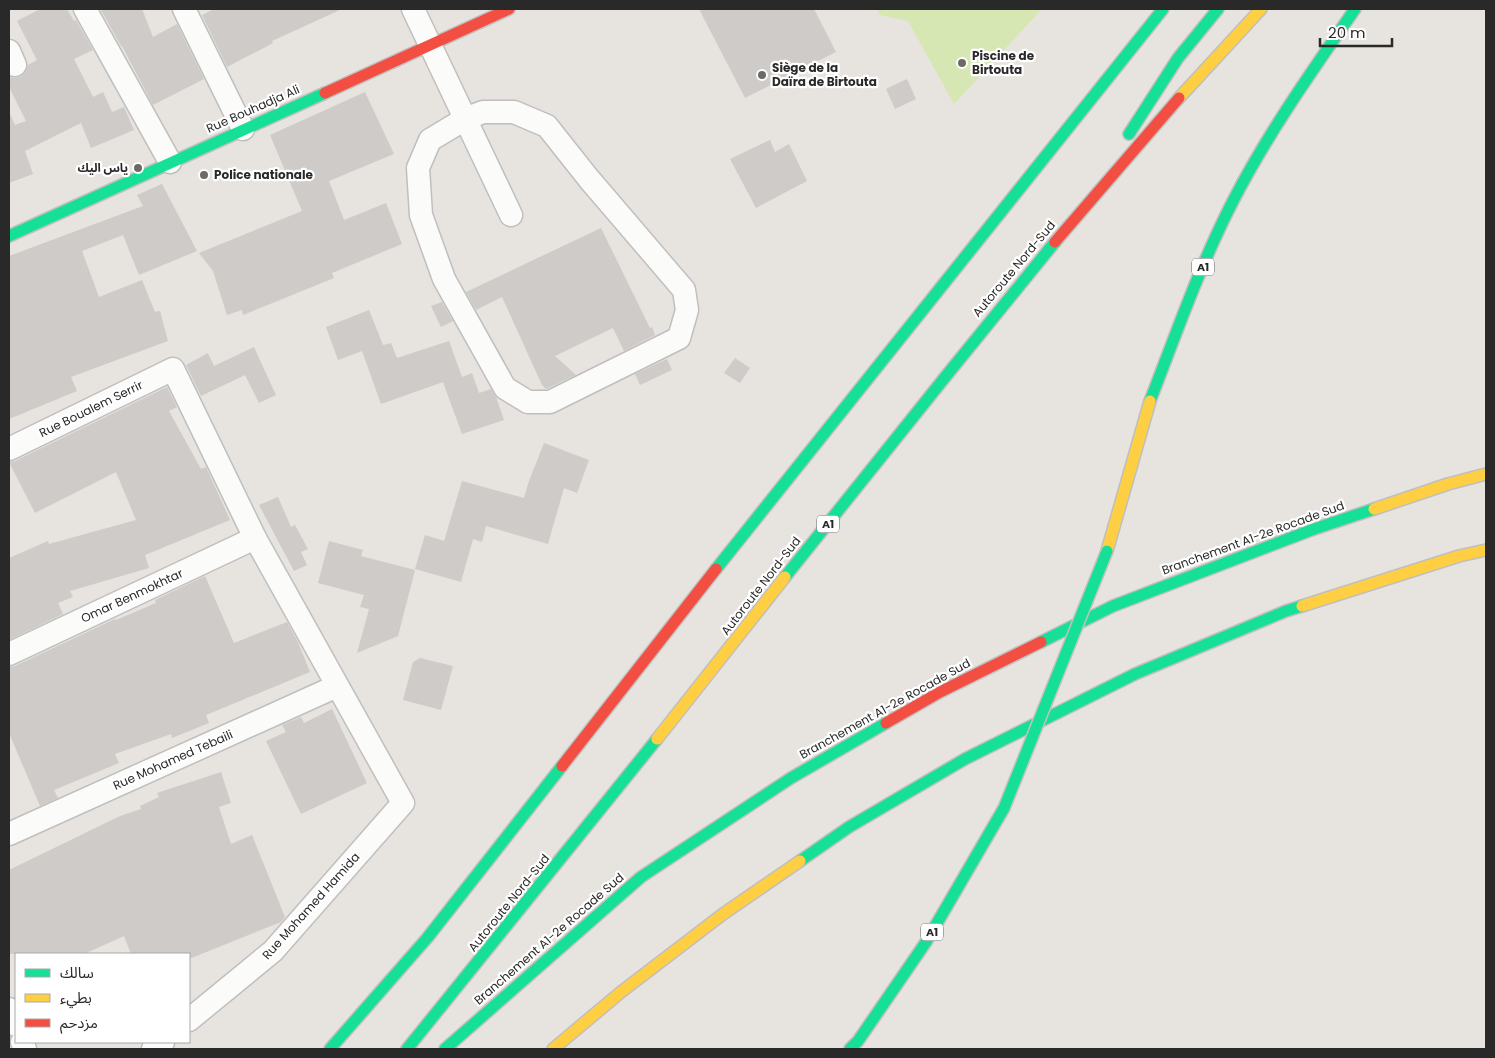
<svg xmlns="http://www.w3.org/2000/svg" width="1495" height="1058" viewBox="0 0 1495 1058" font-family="Poppins,'Noto Sans Arabic',sans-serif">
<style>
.pitch{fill:#d6e7b4}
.building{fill:#cecbc8}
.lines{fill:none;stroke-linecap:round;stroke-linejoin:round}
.street-casing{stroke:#c0bfc0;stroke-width:25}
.fast-casing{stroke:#c0bfc0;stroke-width:14}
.slow-casing{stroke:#c0bfc0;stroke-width:14}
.jam-casing{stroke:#c0bfc0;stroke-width:14}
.street{stroke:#fbfbfa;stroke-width:22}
.fast{stroke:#16e098;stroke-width:11}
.slow{stroke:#ffcf43;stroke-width:11}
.jam{stroke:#f24e42;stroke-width:11}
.fast-bridge-casing{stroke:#c3c2c0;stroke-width:14;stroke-linecap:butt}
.fast-bridge{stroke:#16e098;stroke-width:11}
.poi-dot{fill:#6c6a68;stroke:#fff;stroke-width:2}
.labels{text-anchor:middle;stroke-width:4.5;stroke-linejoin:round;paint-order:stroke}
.shield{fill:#fff;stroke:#696969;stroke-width:1}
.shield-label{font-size:11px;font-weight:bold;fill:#292929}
.poi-label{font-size:12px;font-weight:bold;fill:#292929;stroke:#fff;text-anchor:start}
.street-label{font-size:12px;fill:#292929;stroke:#fff}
</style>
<rect width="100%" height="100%" fill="#e7e3de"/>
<!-- pitch -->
<path class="pitch" d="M877 9H1042L954 104 908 21 880 15Z"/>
<!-- building -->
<g class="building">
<path d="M40 9H67L74 21 76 20 93 50 74 59 93 97 103 92 112 112 124 107 134 130 91 148 81 123 25 151 33 174 9 183V114H10L15 125 26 121 9 87V76L14 78 21 77 26 72 28 65 37 60 17 21Z"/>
<path d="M105 9H142L153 37 177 24 204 79 153 105 122 46H121L101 10Z"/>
<path d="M214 9H342L272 41 273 43 227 67 202 15Z"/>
<path d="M699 9H814L836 52 745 98Z"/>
<path d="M907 79 916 99 895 109 886 89Z"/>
<path d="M365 92 394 154 329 181 344 220 386 203 402 244 332 273 334 278 243 315 242 310 227 315 213 271 199 253 302 211 270 135Z"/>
<path d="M770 140 775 152 789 144 807 181 756 208 730 159Z"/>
<path d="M162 184 197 251 139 275 123 235 82 251 99 297 142 280 155 312 160 311 168 341 71 377 77 391 9 419V256L143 206 137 195Z"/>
<path d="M601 228 650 328 652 327 655 335 624 351 613 328 555 356 576 375 546 389 542 385 502 297 476 310 466 292Z"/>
<path d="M442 302 453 321 441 327 431 306Z"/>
<path d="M369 310 383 345 391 343 397 358 449 341 462 377 472 373 479 393 491 389 496 397 504 420 462 434 443 382 381 404 362 351 338 360 326 327Z"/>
<path d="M254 347 276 395 259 403 245 375 201 396 186 365 208 353 214 366Z"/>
<path d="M735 358 750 368 740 383 724 373Z"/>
<path d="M667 359 672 370 640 385 635 374Z"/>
<path d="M167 387 177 407 169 411 201 469 206 467 230 520 145 555 149 568 70 591 73 597 58 603 63 614 9 640V558L48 541 49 544 136 520 116 472 35 513 9 462 15 461Z"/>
<path d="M544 443 589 460 577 493 564 488 548 544 486 526 482 542 473 539 461 582 415 569 425 535 444 541 462 481 524 498 529 481Z"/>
<path d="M278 497 291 527 295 525 308 549 301 552 307 565 294 571 259 505Z"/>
<path d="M329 541 363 550 361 556 415 570 398 636 357 653 369 609 360 607 364 595 318 583Z"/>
<path d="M205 576 234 643 287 622 297 640 310 672 206 715 209 723 172 738 171 734 115 754 119 763 54 790 58 798 40 806 9 733V667L15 666 115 619 116 620 156 603 155 600Z"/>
<path d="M420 658 453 666 441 710 403 700 413 662Z"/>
<path d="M332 709 367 783 301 814 266 741 286 732 282 725 301 717 304 723Z"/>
<path d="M221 772 231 803 219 807 231 844 252 835 285 917 281 922 189 959V954H131L124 936 84 954H9V870L120 816 141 809 140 806 159 797 157 793Z"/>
</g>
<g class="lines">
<defs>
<g id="street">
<path d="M85 9 170 162"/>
<path d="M184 9 243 129"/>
<path d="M413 9 511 215"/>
<path d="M9 51 15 65"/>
<path d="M483 112H514L547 126 589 179 684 290 687 310 679 338 550 402H528L505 388 444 279 421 215 418 168 430 140 465 119Z"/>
<path d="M9 449 173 369 255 538 403 803 273 951 189 1020"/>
<path d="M9 654 255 538"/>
<path d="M9 834 337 686"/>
<path d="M9 1009 16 1025"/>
<path d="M22 1042 25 1049"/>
<path d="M153 1049 163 1042"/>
</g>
<g id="fast">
<path d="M1129 134 1178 58 1218 9"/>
<path d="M9 236 325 93"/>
<path d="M1150 401C1176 334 1200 265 1233 201 1268 133 1312 71 1355 9"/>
<path d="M716 569 1163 9"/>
<path d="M785 577 946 376 1055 242"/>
<path d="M1041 642 1113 606 1314 529 1374 509"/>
<path d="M800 861 849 827 965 759 1135 674 1286 611 1302 606"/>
<path d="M330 1049 428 937 562 766"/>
<path d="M407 1049 657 739"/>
<path d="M445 1049 641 877 791 778 886 723"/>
<path d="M850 1049 858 1041 926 942 1004 808"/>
</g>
<g id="slow">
<path d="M1179 98 1261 9"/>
<path d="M1374 509 1448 484 1486 474"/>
<path d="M1107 551 1150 401"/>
<path d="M1302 606 1459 556 1486 550"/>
<path d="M657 739 785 577"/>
<path d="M553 1049 621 992 723 914 800 861"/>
</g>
<g id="jam">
<path d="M325 93 509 9"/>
<path d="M1055 242 1179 98"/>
<path d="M886 723 940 692 1041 642"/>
<path d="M562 766 716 569"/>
</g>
</defs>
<!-- street casing -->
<use href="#street" class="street-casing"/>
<!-- fast casing -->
<use href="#fast" class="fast-casing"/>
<!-- slow casing -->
<use href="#slow" class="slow-casing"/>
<!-- jam casing -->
<use href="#jam" class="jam-casing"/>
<!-- street -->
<use href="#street" class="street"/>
<!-- fast -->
<use href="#fast" class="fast"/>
<!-- slow -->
<use href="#slow" class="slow"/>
<!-- jam -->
<use href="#jam" class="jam"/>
<defs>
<path id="fast-bridge" d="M1004 808 1107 551"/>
</defs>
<!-- fast-bridge casing -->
<use href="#fast-bridge" class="fast-bridge-casing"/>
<!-- fast-bridge -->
<use href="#fast-bridge" class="fast-bridge"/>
</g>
<!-- markers -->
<g class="poi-dot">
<circle cx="962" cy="63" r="5"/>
<circle cx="762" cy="75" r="5"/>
<circle cx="138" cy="168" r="5"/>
<circle cx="204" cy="175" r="5"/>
</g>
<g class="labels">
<!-- shield labels -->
<g class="shield">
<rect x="1192" y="258.5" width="22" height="17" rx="4"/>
<rect x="817" y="515.5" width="22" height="17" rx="4"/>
<rect x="921" y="923.5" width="22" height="17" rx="4"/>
</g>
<g class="shield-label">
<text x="1203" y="271">A1</text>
<text x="828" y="528">A1</text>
<text x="932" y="936">A1</text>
</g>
<!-- poi labels -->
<g class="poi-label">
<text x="972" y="60">Piscine de<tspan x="972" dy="14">Birtouta</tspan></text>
<text x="772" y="72">Siège de la<tspan x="772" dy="14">Daïra de Birtouta</tspan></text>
<text x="128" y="172" text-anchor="end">ياس اليك</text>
<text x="214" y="179">Police nationale</text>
</g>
<!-- street labels -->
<g class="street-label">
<text transform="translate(253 109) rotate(-24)" y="4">Rue Bouhadja Ali</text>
<text transform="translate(1014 269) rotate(-50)" y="4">Autoroute Nord-Sud</text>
<text transform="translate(91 409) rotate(-26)" y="4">Rue Boualem Serrir</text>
<text transform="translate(1253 538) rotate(-20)" y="4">Branchement A1-2e Rocade Sud</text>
<text transform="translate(761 586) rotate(-52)" y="4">Autoroute Nord-Sud</text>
<text transform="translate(132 596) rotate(-25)" y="4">Omar Benmokhtar</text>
<text transform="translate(885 709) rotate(-29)" y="4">Branchement A1-2e Rocade Sud</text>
<text transform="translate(173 760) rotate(-24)" y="4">Rue Mohamed Tebaili</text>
<text transform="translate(509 903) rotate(-51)" y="4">Autoroute Nord-Sud</text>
<text transform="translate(311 906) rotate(-48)" y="4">Rue Mohamed Hamida</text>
<text transform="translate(549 939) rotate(-41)" y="4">Branchement A1-2e Rocade Sud</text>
</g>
</g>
<!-- border -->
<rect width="1495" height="1058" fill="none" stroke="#292929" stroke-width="20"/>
<!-- legend -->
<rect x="15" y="953" width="175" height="90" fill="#ffffff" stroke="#a9a9a9"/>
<rect x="25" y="969" width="25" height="8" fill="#16e098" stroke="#a9a9a9"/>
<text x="60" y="978" font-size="15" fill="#292929">سالك</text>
<rect x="25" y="994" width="25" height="8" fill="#ffcf43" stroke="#a9a9a9"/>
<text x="60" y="1003" font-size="15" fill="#292929">بطيء</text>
<rect x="25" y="1019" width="25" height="8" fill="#f24e42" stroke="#a9a9a9"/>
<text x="60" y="1028" font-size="15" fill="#292929">مزدحم</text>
<!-- scale -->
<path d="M1320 38v8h72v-8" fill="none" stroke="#292929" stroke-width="2.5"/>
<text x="1328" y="38" font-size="15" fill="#292929" stroke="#ffffff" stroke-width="4" paint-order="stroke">20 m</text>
</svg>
